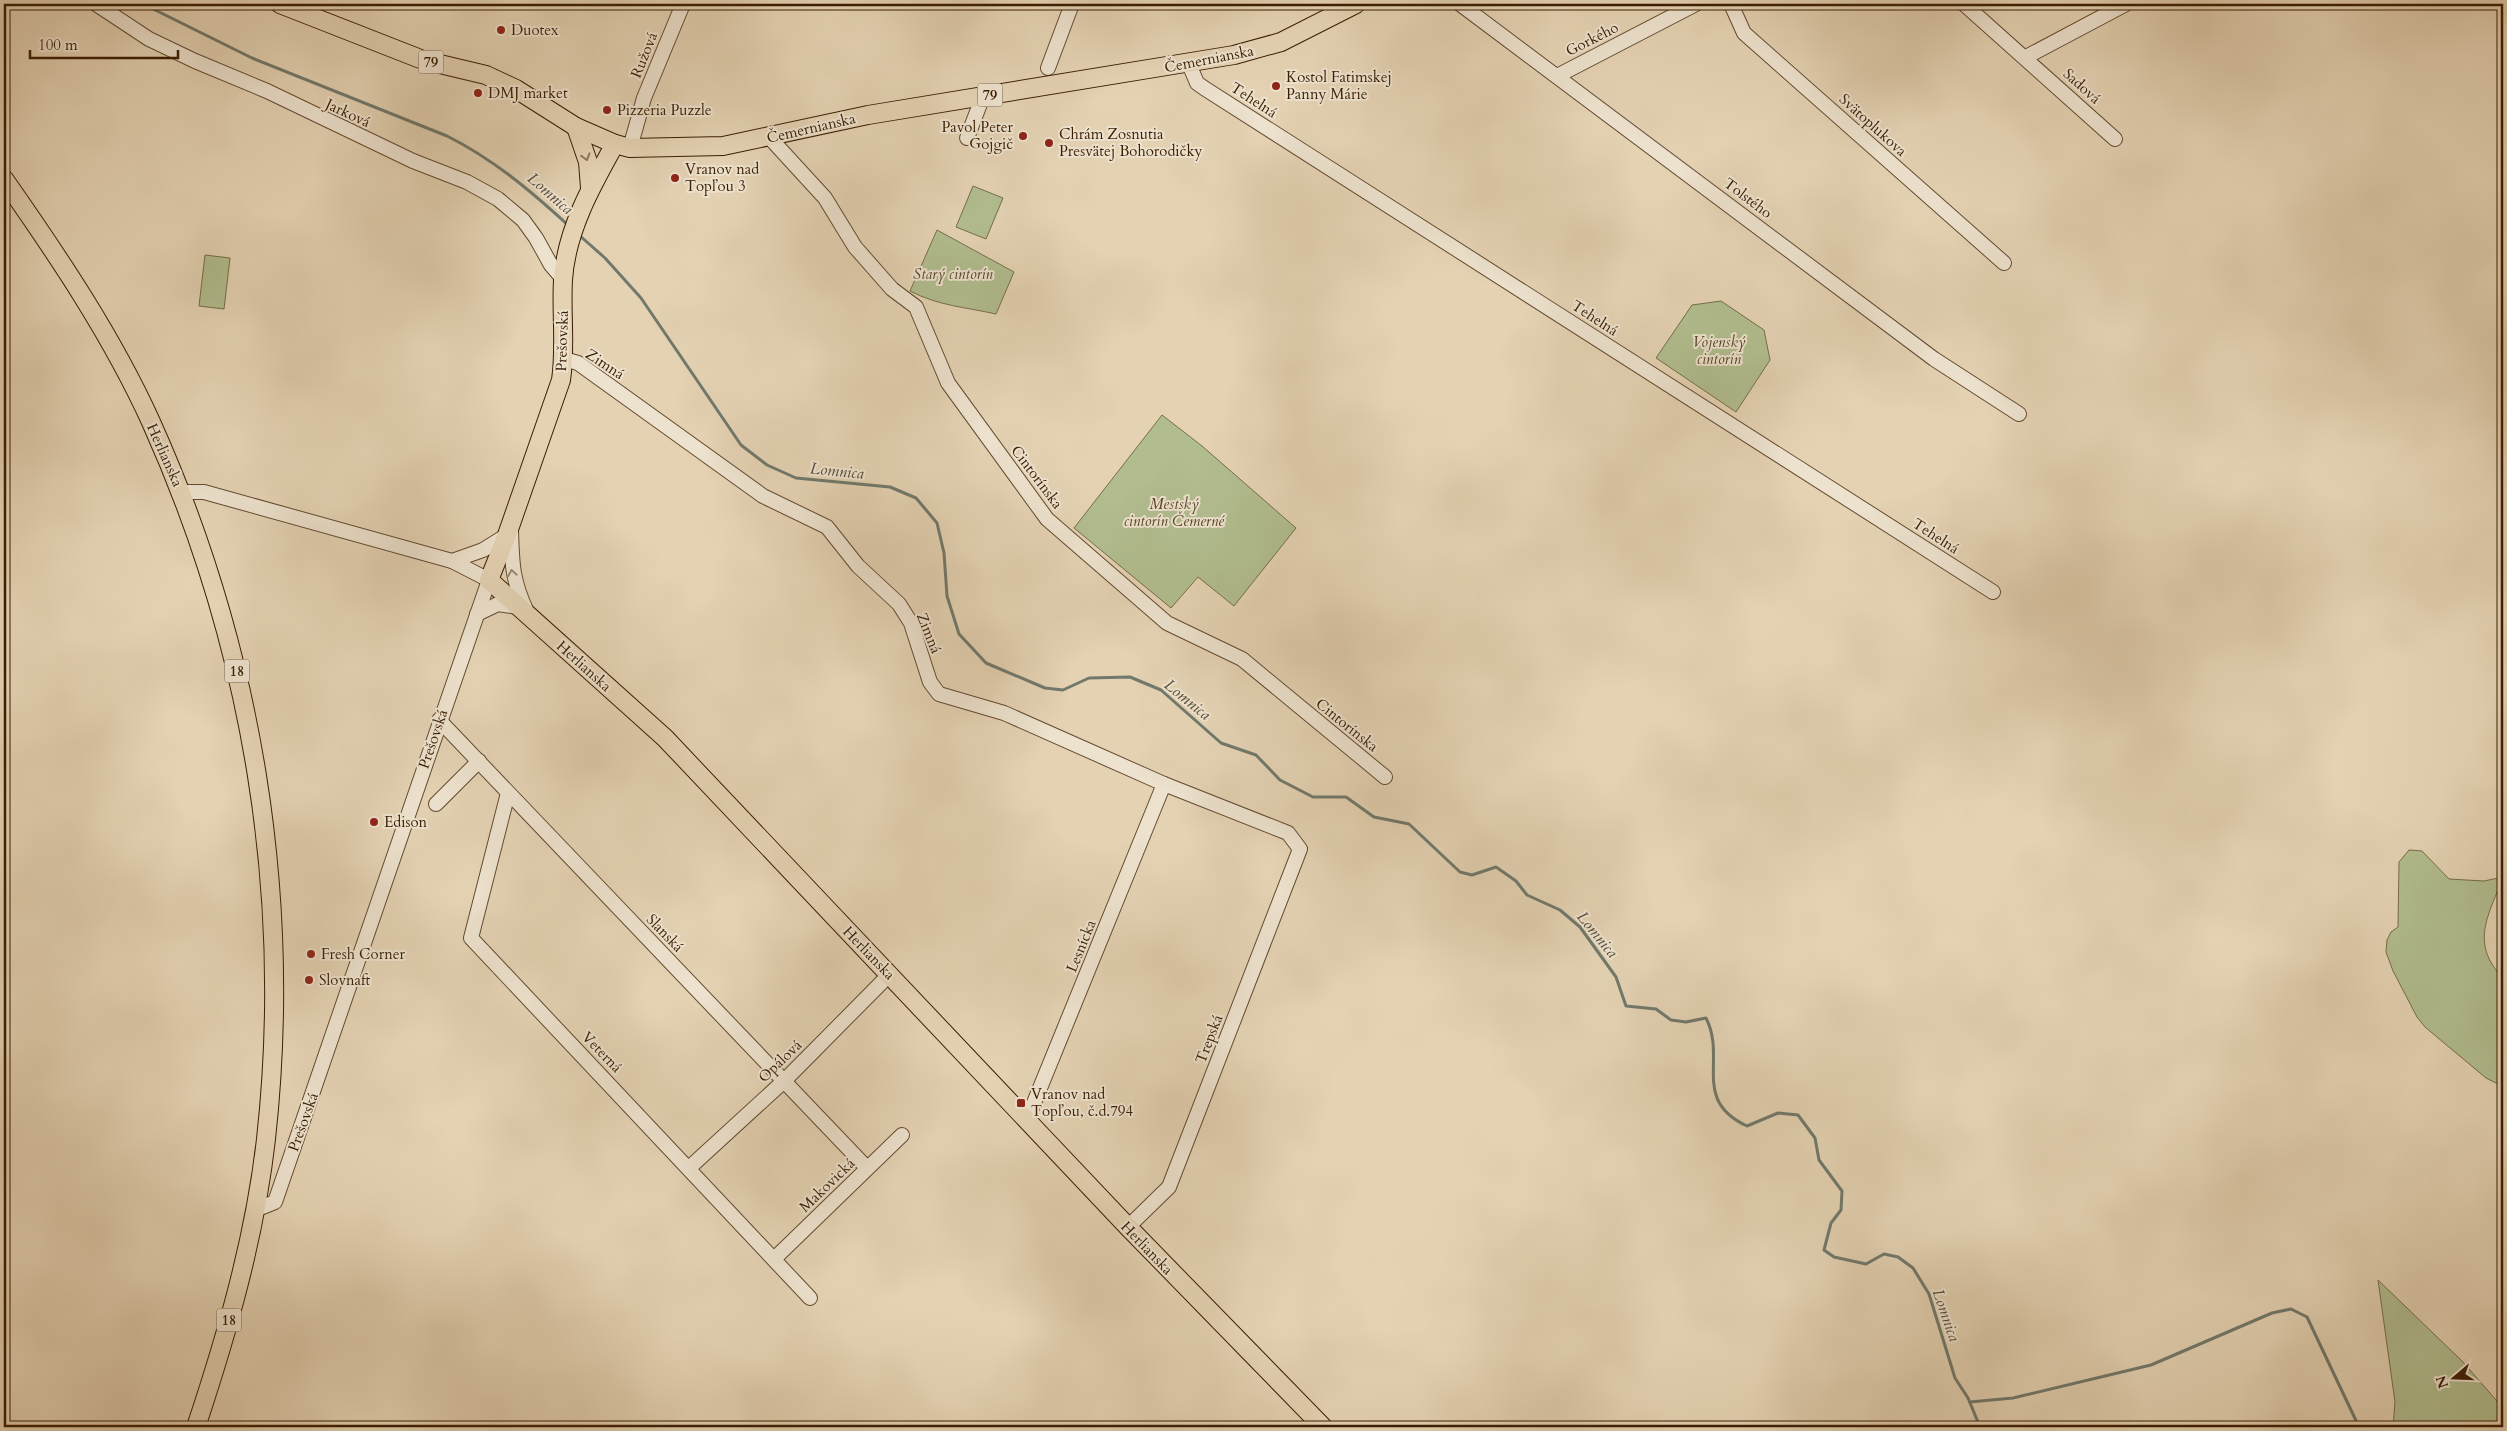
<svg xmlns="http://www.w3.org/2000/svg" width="2507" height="1431" viewBox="0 0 2507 1431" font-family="Cardo,serif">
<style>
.green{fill:#b1bd8f;stroke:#766d49}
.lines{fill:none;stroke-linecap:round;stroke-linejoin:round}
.stream{stroke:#71796c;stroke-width:3}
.minor-casing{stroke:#644a2f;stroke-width:16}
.major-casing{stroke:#3a1d03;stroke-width:20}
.minor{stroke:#ede2ce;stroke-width:14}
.major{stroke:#e4d2b3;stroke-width:18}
.oneway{stroke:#8f785b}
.oneway2{stroke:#9c8973}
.poi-dot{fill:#8f2418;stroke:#ede2ce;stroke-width:2}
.labels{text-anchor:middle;stroke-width:4;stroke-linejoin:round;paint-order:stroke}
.shield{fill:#ede2ce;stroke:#705840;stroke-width:1}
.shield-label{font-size:14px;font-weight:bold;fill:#3a1d03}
.poi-label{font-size:15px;fill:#3a1d03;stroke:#ede2ce;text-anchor:start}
.street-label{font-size:15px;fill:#3a1d03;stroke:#ede2ce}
.park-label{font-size:15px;font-style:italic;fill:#584526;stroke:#ede2ce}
.water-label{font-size:16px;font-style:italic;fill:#564b38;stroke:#ede2ce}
</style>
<rect width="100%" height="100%" fill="#e4d2b3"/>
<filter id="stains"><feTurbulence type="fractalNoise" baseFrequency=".004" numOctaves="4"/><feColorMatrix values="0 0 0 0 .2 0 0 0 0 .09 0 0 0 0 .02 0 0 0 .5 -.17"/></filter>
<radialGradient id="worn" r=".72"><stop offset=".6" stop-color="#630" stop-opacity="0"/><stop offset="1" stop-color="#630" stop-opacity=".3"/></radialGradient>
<!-- green -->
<g class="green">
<path d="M973 186 1003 198 986 239 956 227Z"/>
<path d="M937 230 1014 272 996 314C965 307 939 306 910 291Z"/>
<path d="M205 255 230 258 224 309 199 306Z"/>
<path d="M1721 301 1764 330 1770 360 1736 412 1656 358 1692 305Z"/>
<path d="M1162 415 1202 446 1296 528 1234 606 1198 577 1171 608 1074 528Z"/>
<path d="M2409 850 2422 851 2449 879 2484 881 2503 877C2489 915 2469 943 2503 978V1082L2500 1085 2486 1078 2425 1027 2417 1017 2393 971 2386 952 2387 940 2391 932 2398 927 2399 862Z"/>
<path d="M2378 1280 2462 1361 2503 1408V1427H2393L2395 1402Z"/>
</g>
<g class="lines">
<!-- stream -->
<g class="stream">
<path d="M143 4 252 58 447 136C493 159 531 191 569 226"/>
<path d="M579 235 605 258 641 298 741 445 767 465 796 478 890 487 916 498 937 523 944 553 947 596 959 634 986 663 1045 688 1063 690 1089 678 1130 677 1161 690 1221 743 1256 755 1280 780 1313 797H1346L1374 817 1409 824 1460 872 1472 875 1496 867 1516 881 1527 895 1560 910 1580 927 1616 977 1626 1006 1656 1009 1671 1020 1686 1022 1706 1018C1727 1059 1691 1100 1747 1126L1778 1113 1798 1115 1815 1138 1819 1160 1842 1191 1841 1210 1831 1223 1824 1250 1834 1257 1866 1264 1884 1254 1898 1257 1913 1268 1929 1294 1955 1378 1968 1398 1980 1427"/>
<path d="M1970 1402 2013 1398 2151 1365 2272 1313 2291 1309 2307 1317 2359 1427"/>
</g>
<defs>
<g id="minor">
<path d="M96 4 149 39 195 61 267 91 413 161 467 182 498 199 523 220 536 238 551 265 563 279"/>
<path d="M1460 4 1934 359 2019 414"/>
<path d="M1731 4 1744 33 2004 263"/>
<path d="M1964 4 2115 139"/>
<path d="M2026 57 2126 4"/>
<path d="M1189 64 1197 83 1204 88 1993 592"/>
<path d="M1048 68 1072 4"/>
<path d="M1557 76 1696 4"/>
<path d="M770 138 825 198 855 247 892 289 916 307 948 383 1047 519 1167 623 1242 659 1385 777"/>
<path d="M967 138 983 96"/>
<path d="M630 148 644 98 683 4"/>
<path d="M564 359 578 363 763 496 827 527 858 566 899 604 911 623 930 682 939 694 1004 713 1164 784 1288 833 1300 849 1169 1187 1128 1227"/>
<path d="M180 492H204L452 561 489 580 275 1202 255 1210"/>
<path d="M511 529C512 564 512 580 527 612"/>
<path d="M452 561 483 550 507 535"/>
<path d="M477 614 498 604 518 607"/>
<path d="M439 720 867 1168"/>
<path d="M508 793 471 938 810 1298"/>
<path d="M436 804 479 761"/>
<path d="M1027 1120 1164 784"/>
<path d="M689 1168 784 1081 890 974"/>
<path d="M774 1259 902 1135"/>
</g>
<g id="major">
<path d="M280 4 423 60 486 75 516 89 576 127 615 144 630 148 723 146 868 115 1234 55 1281 42 1356 4"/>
<path d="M576 127 588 162 590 188"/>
<path d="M615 144C592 185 566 231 563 280 561 314 566 347 561 380L507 535 489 580 665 738 1128 1227 1323 1427"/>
<path d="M4 179C58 256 112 336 151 422 252 646 293 894 266 1139 255 1237 227 1334 196 1427"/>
</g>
</defs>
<!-- minor casing -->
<use href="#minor" class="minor-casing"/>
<!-- major casing -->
<use href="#major" class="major-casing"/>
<!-- minor -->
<use href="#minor" class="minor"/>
<!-- major -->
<use href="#major" class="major"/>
</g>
<!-- one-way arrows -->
<defs><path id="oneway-chevron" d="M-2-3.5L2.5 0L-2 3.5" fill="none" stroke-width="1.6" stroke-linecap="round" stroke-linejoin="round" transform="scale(1.25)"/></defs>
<use class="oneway" href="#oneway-chevron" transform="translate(586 157) rotate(74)"/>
<use class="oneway2" href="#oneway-chevron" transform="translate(512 573) rotate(-100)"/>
<!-- markers -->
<g class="poi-dot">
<circle cx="501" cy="30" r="5"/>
<circle cx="1276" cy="86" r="5"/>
<circle cx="478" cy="93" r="5"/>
<circle cx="607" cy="110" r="5"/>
<circle cx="1023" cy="136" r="5"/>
<circle cx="1049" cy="143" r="5"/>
<circle cx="675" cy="178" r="5"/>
<circle cx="374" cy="822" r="5"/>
<circle cx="311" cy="954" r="5"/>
<circle cx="309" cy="980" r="5"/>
<rect x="1016" y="1098" width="10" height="10" rx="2.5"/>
</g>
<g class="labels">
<!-- shield labels -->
<g class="shield">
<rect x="418.5" y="50.5" width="25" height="23" rx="4"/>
<rect x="977.5" y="83.5" width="25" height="23" rx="4"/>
<rect x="224.5" y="659.5" width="25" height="23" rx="4"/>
<rect x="216.5" y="1308.5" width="25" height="23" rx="4"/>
</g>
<g class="shield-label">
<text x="431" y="67">79</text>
<text x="990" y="100">79</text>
<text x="237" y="676">18</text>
<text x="229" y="1325">18</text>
</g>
<!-- poi labels -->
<g class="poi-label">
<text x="511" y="35">Duotex</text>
<text x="1286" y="82">Kostol Fatimskej<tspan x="1286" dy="17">Panny Márie</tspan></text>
<text x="488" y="98">DMJ market</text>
<text x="617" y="115">Pizzeria Puzzle</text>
<text x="1013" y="132" text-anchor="end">Pavol Peter<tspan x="1013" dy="17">Gojgič</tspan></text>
<text x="1059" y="139">Chrám Zosnutia<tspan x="1059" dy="17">Presvätej Bohorodičky</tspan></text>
<text x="685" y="174">Vranov nad<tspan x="685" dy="17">Topľou 3</tspan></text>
<text x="384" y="827">Edison</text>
<text x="321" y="959">Fresh Corner</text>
<text x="319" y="985">Slovnaft</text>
<text x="1031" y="1099">Vranov nad<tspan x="1031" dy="17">Topľou, č.d.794</tspan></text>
</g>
<!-- street labels -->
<g class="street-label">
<text transform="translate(1592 39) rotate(-27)" y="5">Gorkého</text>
<text transform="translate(644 55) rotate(-68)" y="5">Ružová</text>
<text transform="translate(1209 59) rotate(-11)" y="5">Čemernianska</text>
<text transform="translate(2082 86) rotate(42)" y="5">Sadová</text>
<text transform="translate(1254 100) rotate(33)" y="5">Tehelná</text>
<text transform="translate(348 113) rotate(25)" y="5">Jarková</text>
<text transform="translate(1873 125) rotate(42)" y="5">Svätoplukova</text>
<text transform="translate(811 128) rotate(-13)" y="5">Čemernianska</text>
<text transform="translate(1748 198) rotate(37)" y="5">Tolstého</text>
<text transform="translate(1595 318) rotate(33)" y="5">Tehelná</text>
<text transform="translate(562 341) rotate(-88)" y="5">Prešovská</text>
<text transform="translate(605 364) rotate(33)" y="5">Zimná</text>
<text transform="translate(165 455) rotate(66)" y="5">Herlianska</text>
<text transform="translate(1037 477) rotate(53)" y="5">Cintorínska</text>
<text transform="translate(1936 536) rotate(33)" y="5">Tehelná</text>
<text transform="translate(929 633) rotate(68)" y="5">Zimná</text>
<text transform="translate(584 666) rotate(42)" y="5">Herlianska</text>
<text transform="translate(1347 725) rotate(39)" y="5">Cintorínska</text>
<text transform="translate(433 739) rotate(-71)" y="5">Prešovská</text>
<text transform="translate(665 933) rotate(46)" y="5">Slanská</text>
<text transform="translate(1081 946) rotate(-68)" y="5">Lesnícka</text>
<text transform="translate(869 953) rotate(46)" y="5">Herlianska</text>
<text transform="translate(1209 1039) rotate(-69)" y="5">Trepská</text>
<text transform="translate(602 1052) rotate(46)" y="5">Veterná</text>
<text transform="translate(780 1061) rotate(-44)" y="5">Opálová</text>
<text transform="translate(303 1122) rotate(-70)" y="5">Prešovská</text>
<text transform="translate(827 1185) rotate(-44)" y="5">Makovická</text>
<text transform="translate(1147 1248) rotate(46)" y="5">Herlianska</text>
</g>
<!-- park labels -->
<g class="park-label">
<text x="953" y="279">Starý cintorín</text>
<text x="1719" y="347">Vojenský<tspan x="1719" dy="17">cintorín</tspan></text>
<text x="1174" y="509">Mestský<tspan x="1174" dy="17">cintorín Čemerné</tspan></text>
</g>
<!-- water labels -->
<g class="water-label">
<text transform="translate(551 193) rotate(41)" y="6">Lomnica</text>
<text transform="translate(837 470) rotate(6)" y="6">Lomnica</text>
<text transform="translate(1188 699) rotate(39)" y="6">Lomnica</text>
<text transform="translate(1598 934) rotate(51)" y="6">Lomnica</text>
<text transform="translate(1947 1315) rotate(71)" y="6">Lomnica</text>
</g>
</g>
<!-- margin -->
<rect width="2507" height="1431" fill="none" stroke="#e4d2b3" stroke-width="20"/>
<rect x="5" y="5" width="2497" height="1421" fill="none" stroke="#3a1d03" stroke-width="2.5"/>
<rect x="10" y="10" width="2487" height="1411" fill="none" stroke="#3a1d03"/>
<!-- north arrow -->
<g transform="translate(2454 1378) rotate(251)" stroke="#ede2ce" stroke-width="4" paint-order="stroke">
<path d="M0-4L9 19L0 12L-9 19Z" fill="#3a1d03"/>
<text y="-8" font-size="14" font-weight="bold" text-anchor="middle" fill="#3a1d03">N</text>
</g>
<!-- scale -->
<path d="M30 50v8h148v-8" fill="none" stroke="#3a1d03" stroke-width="2.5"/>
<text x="38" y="50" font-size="15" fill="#3a1d03" stroke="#ede2ce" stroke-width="4" paint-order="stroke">100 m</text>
<rect width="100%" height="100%" filter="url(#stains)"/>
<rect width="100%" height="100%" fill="url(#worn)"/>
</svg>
